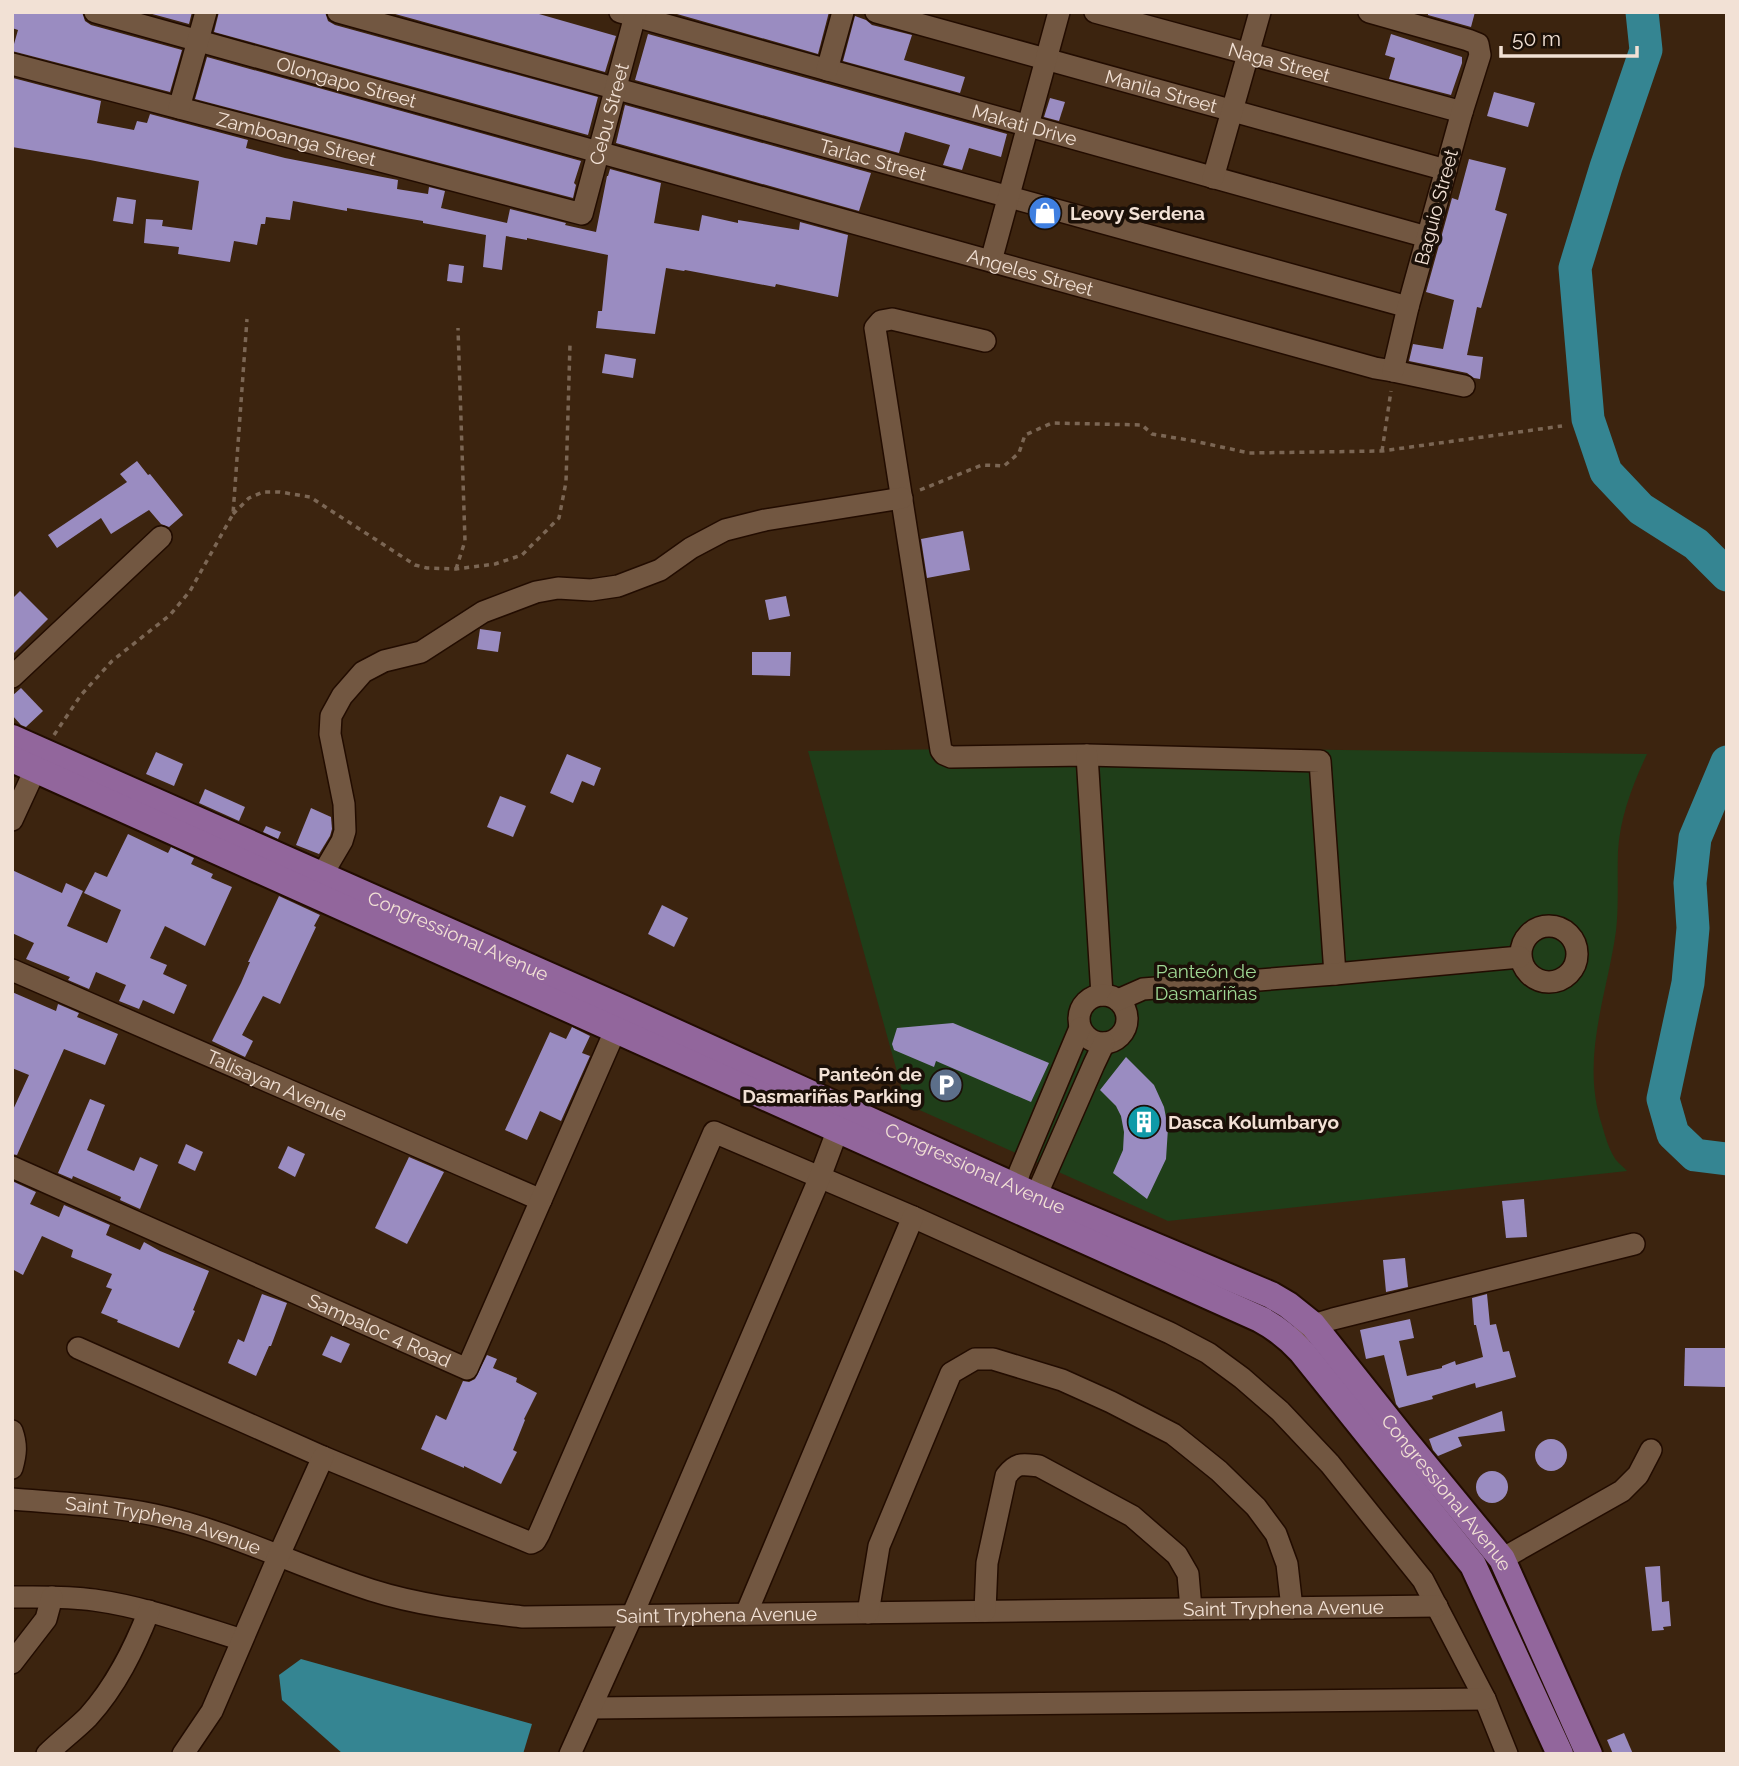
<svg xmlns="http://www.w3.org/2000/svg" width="1739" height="1766" viewBox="0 0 1739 1766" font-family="Raleway,sans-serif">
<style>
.green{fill:#1f3e19}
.water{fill:#358592}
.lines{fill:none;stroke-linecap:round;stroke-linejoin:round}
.river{stroke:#358592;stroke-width:33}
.building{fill:#9a8cc1}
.minor-casing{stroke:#220c00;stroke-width:24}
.major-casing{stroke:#220c00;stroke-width:30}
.path{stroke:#7b6654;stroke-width:3.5;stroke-dasharray:5 5;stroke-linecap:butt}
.minor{stroke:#725741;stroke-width:21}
.major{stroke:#92669c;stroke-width:26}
.labels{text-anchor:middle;stroke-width:7;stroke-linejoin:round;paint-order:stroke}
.street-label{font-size:19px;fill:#f2e1d5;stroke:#1b1008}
.poi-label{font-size:19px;font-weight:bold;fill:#f2e1d5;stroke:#1b1008;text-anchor:start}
.park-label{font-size:19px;fill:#9fd894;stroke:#1b1008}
</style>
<rect width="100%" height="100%" fill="#3c240f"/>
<!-- green -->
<path class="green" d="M1115 747 1647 754C1633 784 1620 817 1618 851 1617 877 1619 904 1616 931 1607 996 1580 1059 1602 1125 1605 1136 1609 1150 1616 1160 1619 1164 1624 1167 1627 1171L1168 1221 906 1104 808 751Z"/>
<!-- water -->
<path class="water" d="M301 1659 532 1724 523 1754H343L282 1700 279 1675Z"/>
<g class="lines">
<!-- river -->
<g class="river">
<path d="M1642 12 1646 50 1606 167 1575 268 1588 419 1606 472 1641 509 1696 544 1727 575"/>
<path d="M1727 762 1695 838 1690 883 1693 928 1688 983 1663 1099 1673 1134 1695 1155 1727 1159"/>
</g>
</g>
<!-- building -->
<g class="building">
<path d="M12 12H82L85 21 91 25 182 50 170 92 12 51 18 30 12 28Z"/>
<path d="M145 12H192L189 24Z"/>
<path d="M219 12H325L328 21 335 25 598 97 588 135 214 32Z"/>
<path d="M388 12H532L616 36 605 72Z"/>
<path d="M670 12H829L818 54Z"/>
<path d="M1428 12H1475L1471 27 1428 15Z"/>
<path d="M855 16 866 20 872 25 912 35 904 60 965 77 960 93 843 61Z"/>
<path d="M648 34 1007 134 1001 157 969 148 962 170 943 165 950 145 905 132 899 153 635 80Z"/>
<path d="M1391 34 1462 57V63L1451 95 1389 79 1395 58 1385 55Z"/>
<path d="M207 57 581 161 574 183 576 185 573 198 195 99Z"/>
<path d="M13 78 101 101 97 123 134 130 137 121 147 123 150 114 248 140 246 148 285 158 398 180 397 189 428 194 429 187 445 191 441 208 507 223 510 209 566 223 565 225 596 232 607 176H608L610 169 661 183 654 223 699 231 702 215 738 223V220L799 230 800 222 848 235 838 297 776 284 775 287 685 270 684 271 666 268 655 334 596 328 598 311H602L608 255 527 238V240L506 236 502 270 483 267 486 235 423 223V221L347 208V211L293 201 290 220 266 217 265 224H261L257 245 234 241 230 262 178 254 179 247 144 243 146 219 163 220 162 226 192 230 199 181 90 160 12 147Z"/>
<path d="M1494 92 1535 103 1528 127 1487 116Z"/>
<path d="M1050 98 1065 102 1059 121 1044 117Z"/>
<path d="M625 105 871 173 859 211 616 143Z"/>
<path d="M1469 159 1506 168 1495 210 1507 214 1481 308 1477 307 1467 355 1483 357 1480 379 1474 378 1467 373 1409 361 1413 344 1443 349 1454 300 1426 292 1452 198 1458 200Z"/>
<path d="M117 197 136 200 133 224 113 221Z"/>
<path d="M449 264 464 266 462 283 447 281Z"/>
<path d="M605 354 636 359 633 378 602 373Z"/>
<path d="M137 461 148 475 150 474 183 515 169 527 161 524 149 510 111 534 101 518 57 548 48 535 127 482 120 474Z"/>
<path d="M963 531 970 570 927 578 921 539Z"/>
<path d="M20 591 48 619 12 655V599Z"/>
<path d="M786 596 790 616 769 620 765 600Z"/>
<path d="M480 629 501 632 498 652 477 649Z"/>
<path d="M752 652H791L790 676 752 675Z"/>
<path d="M21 688 43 711 26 727 21 725 12 715V696Z"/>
<path d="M156 752 183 764 174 786 146 774Z"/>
<path d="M567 754 601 768 594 786 582 781 573 803 550 793Z"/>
<path d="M205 789 245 807 239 821 199 803Z"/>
<path d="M500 796 526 806 513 837 487 827Z"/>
<path d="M311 808 331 817 332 829 330 836 319 854 296 845Z"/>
<path d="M266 826 281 832 278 839 263 832Z"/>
<path d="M128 834 168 853 171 847 194 858 191 864 213 874 211 878 232 887 205 946 165 926 150 958 167 965 163 974 187 985 174 1014 143 1000 139 1009 119 1001 126 985 96 972 89 989 68 980 70 977 26 959 34 943 12 933V870L62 893 66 883 83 891 67 926 107 943 121 910 84 893 95 872 107 877Z"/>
<path d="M279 896 320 915 314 926 316 927 280 1004 263 996 242 1035 253 1041 245 1057 212 1041 241 983 250 962H248Z"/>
<path d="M662 905 688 918 674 947 648 934Z"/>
<path d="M12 992 56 1011 58 1004 79 1013 77 1017 118 1034 105 1065 64 1049 17 1155 12 1154V1112L29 1075 12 1068Z"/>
<path d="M953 1023 1049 1063 1031 1102 936 1061 934 1067 894 1050 892 1044 897 1028Z"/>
<path d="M572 1027 590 1036 582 1053 590 1056 561 1121 540 1111 527 1140 505 1130 550 1032 566 1039Z"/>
<path d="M1126 1057 1154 1085 1164 1107 1168 1128 1166 1159 1147 1199 1113 1173 1123 1150 1124 1132 1121 1116 1116 1106 1100 1090Z"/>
<path d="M90 1099 105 1105 87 1150 134 1171 140 1157 158 1165 140 1209 120 1200 121 1197 73 1176 72 1179 58 1173Z"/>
<path d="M186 1144 203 1152 195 1171 178 1163Z"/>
<path d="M288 1146 305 1154 295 1177 278 1168Z"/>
<path d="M409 1157 444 1172 407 1244 375 1228Z"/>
<path d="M12 1181 36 1192 30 1204 59 1217 64 1205 110 1225 106 1235 140 1250 144 1242 160 1251 209 1271 193 1310 195 1311 179 1348 117 1322 118 1320 101 1313 112 1289 106 1287 112 1274 71 1257 73 1250 42 1236 23 1275 12 1269Z"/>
<path d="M1524 1199 1527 1237 1506 1238 1502 1201Z"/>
<path d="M1405 1258 1408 1287 1386 1292 1383 1260Z"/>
<path d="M262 1294 287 1303 271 1346H269L256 1376 228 1363 238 1339 244 1342Z"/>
<path d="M1487 1294 1490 1325 1496 1324 1503 1352 1509 1351 1516 1377 1476 1388 1475 1383 1432 1396 1433 1399 1399 1408 1396 1404 1384 1355 1366 1359 1360 1330 1410 1319 1414 1338 1399 1341 1407 1376 1442 1368V1366L1455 1361 1456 1365 1483 1357 1476 1325H1474L1472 1298Z"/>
<path d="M331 1336 350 1344 341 1363 322 1355Z"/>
<path d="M1685 1348H1725V1387L1684 1386Z"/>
<path d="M487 1355 497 1359 493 1368 517 1378 516 1382 537 1393 524 1419 525 1420 513 1450 517 1452 501 1484 464 1466V1468L421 1449 436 1415 446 1420 463 1381 469 1382 475 1379Z"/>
<path d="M1502 1411 1505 1431 1458 1437 1462 1446 1438 1456 1433 1450 1429 1439Z"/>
<circle cx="1551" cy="1455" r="16"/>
<circle cx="1492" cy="1487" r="16"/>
<path d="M1660 1566 1662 1602 1669 1601 1671 1626 1663 1627 1664 1630 1652 1631 1645 1567Z"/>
<path d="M1624 1733 1633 1754H1613L1607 1740Z"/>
</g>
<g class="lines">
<defs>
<g id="minor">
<path id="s1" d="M95 12 1375 368 1393 371 1464 386"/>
<path id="s2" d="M338 12 1408 307"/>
<path id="s3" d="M620 12 1427 237"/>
<path id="s4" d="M876 12 1446 170"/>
<path id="s5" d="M1095 12 1462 112"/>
<path d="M1369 12 1468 40 1478 44 1480 55 1462 112 1408 307 1393 371"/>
<path id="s6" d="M12 64 582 214 636 12"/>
<path d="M827 70 843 12"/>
<path d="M179 108 206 12"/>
<path d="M1213 178 1260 12"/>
<path d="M991 261 1059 12"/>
<path d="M985 341 892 319 881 321 875 328 941 750 944 754 951 757 1087 755 1320 761 1335 974"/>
<path d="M12 677 161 537"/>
<path d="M1087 755 1102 995"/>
<path d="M12 820 42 755"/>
<path d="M322 875 342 841 345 831 344 804 330 734 331 716 342 696 363 672 384 661 421 652 483 612 536 592 558 588 591 590 618 586 660 570 691 548 725 530 765 520 902 498"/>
<circle cx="1549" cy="954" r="28"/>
<path id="s7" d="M12 970 541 1200"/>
<circle cx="1103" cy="1019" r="24"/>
<path d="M1118 1000 1143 989 1335 974 1520 957"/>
<path id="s8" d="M12 1167 467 1369 622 1015"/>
<path d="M1015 1201V1186L1020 1171 1080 1028"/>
<path d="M1022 1205 1036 1196 1094 1064 1104 1043"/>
<path d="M1302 1333 1313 1325 1333 1319 1634 1244"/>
<path d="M78 1348 323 1457 531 1543 535 1541 539 1534 714 1132 913 1217 1170 1333 1208 1353 1242 1378 1280 1411 1330 1464 1374 1519 1423 1580 1485 1699 1507 1754"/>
<path d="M12 1431C17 1445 16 1454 12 1468"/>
<path id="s9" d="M12 1499C60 1503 108 1505 155 1515 230 1531 299 1567 371 1590 421 1606 472 1611 523 1617L1437 1606"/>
<path d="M1502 1559 1622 1491 1638 1475 1651 1450"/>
<path d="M12 1597C39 1597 67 1596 94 1600 145 1607 194 1625 242 1640"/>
<path d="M985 1611 987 1563 1006 1476C1017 1462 1022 1464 1039 1466L1132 1516 1177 1555 1188 1574 1191 1609"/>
<path d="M868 1613 879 1546 951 1373 975 1359H993L1062 1380 1111 1402 1173 1434 1219 1471 1256 1507 1276 1534 1287 1564 1292 1608"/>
<path d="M746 1614 913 1217"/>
<path d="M12 1663 46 1619 52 1597"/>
<path d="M591 1708 1485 1699"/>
<path d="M47 1754C60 1741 75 1730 88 1717 116 1686 134 1649 149 1611"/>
<path d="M183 1754 212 1711 279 1555 323 1457"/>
<path d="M570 1754 632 1616 820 1177 838 1129"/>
</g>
<g id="major">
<path id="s10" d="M12 738 624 1009 1036 1196 1271 1295 1288 1305 1313 1325 1402 1437 1502 1559 1589 1754"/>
<path d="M12 759 1260 1319C1277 1328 1289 1338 1302 1352L1473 1565 1560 1754"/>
</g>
</defs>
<!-- minor casing -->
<use href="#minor" class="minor-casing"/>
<!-- major casing -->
<use href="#major" class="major-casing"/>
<!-- path -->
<g class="path">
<path d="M1382 451 1391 391"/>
<path d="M920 490 982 465 1004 466 1019 453 1025 435 1052 423 1142 425 1152 434 1194 441 1249 453 1382 451 1562 426"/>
<path d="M233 514 249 498 263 492H280L310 497 415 565 427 568 456 569 495 564 522 555 559 518 566 482 570 344"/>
<path d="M456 569 465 541 458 328"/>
<path d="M54 735 81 695 112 661 170 615 190 591 233 514 247 319"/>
</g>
<!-- minor -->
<use href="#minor" class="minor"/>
<!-- major -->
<use href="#major" class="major"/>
</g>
<!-- icons -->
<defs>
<symbol id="shop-disc" viewBox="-11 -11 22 22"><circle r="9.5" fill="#3f7fe0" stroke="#1b1008"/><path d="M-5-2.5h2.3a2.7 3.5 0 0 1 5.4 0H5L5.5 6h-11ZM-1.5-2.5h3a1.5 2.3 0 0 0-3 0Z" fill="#fff"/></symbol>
<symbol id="parking-disc" viewBox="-11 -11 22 22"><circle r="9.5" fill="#5c6f8a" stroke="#1b1008"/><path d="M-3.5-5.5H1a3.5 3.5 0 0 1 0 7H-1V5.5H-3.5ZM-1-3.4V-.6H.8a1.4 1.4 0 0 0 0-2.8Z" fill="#fff"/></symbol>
<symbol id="building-disc" viewBox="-11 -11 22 22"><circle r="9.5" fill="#0f9aa8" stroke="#1b1008"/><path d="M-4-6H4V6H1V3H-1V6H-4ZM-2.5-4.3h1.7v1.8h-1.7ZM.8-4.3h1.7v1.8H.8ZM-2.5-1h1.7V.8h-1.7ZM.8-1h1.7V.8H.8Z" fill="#fff"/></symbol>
</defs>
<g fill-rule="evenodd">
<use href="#shop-disc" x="1026" y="194" width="38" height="38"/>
<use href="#parking-disc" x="927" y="1066" width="38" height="38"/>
<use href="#building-disc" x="1125" y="1103" width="38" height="38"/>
</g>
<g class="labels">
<!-- street labels -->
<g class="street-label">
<text dy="7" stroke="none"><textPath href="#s5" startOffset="191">Naga Street</textPath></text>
<text dy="7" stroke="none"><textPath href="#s1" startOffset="261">Olongapo Street</textPath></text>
<text dy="7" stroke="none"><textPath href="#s4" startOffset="296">Manila Street</textPath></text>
<text dy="7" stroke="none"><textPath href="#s6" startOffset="693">Cebu Street</textPath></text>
<text dy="7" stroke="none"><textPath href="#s3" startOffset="420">Makati Drive</textPath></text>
<text dy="7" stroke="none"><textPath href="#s6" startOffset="294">Zamboanga Street</textPath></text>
<text dy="7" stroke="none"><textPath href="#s2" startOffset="555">Tarlac Street</textPath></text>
<text transform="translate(1436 207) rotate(-75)" y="7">Baguio Street</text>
<text dy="7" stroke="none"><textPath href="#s1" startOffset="971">Angeles Street</textPath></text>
<text dy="7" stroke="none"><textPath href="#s10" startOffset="488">Congressional Avenue</textPath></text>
<text dy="7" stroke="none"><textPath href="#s7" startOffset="289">Talisayan Avenue</textPath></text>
<text dy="7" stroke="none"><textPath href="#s10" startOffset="1055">Congressional Avenue</textPath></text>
<text dy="7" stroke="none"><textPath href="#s8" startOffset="402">Sampaloc 4 Road</textPath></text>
<text dy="7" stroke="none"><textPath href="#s10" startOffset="1643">Congressional Avenue</textPath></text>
<text dy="7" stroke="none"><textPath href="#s9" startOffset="154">Saint Tryphena Avenue</textPath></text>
<text dy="7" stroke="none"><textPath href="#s9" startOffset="1288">Saint Tryphena Avenue</textPath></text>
<text dy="7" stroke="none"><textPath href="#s9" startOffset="721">Saint Tryphena Avenue</textPath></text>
</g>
<!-- poi labels -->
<g class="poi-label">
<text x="1070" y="220">Leovy Serdena</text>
<text x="922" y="1081" text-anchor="end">Panteón de<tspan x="922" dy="22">Dasmariñas Parking</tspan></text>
<text x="1168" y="1129">Dasca Kolumbaryo</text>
</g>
<!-- park labels -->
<g class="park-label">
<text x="1206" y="978">Panteón de<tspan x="1206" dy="22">Dasmariñas</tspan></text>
</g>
</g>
<!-- border -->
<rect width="1739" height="1766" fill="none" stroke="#f2e1d5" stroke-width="28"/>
<!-- scale -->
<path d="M1501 46v10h136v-10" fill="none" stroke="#f2e1d5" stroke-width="3.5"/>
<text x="1512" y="46" font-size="21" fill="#f2e1d5" stroke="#1b1008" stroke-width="5" paint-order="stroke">50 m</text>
</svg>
